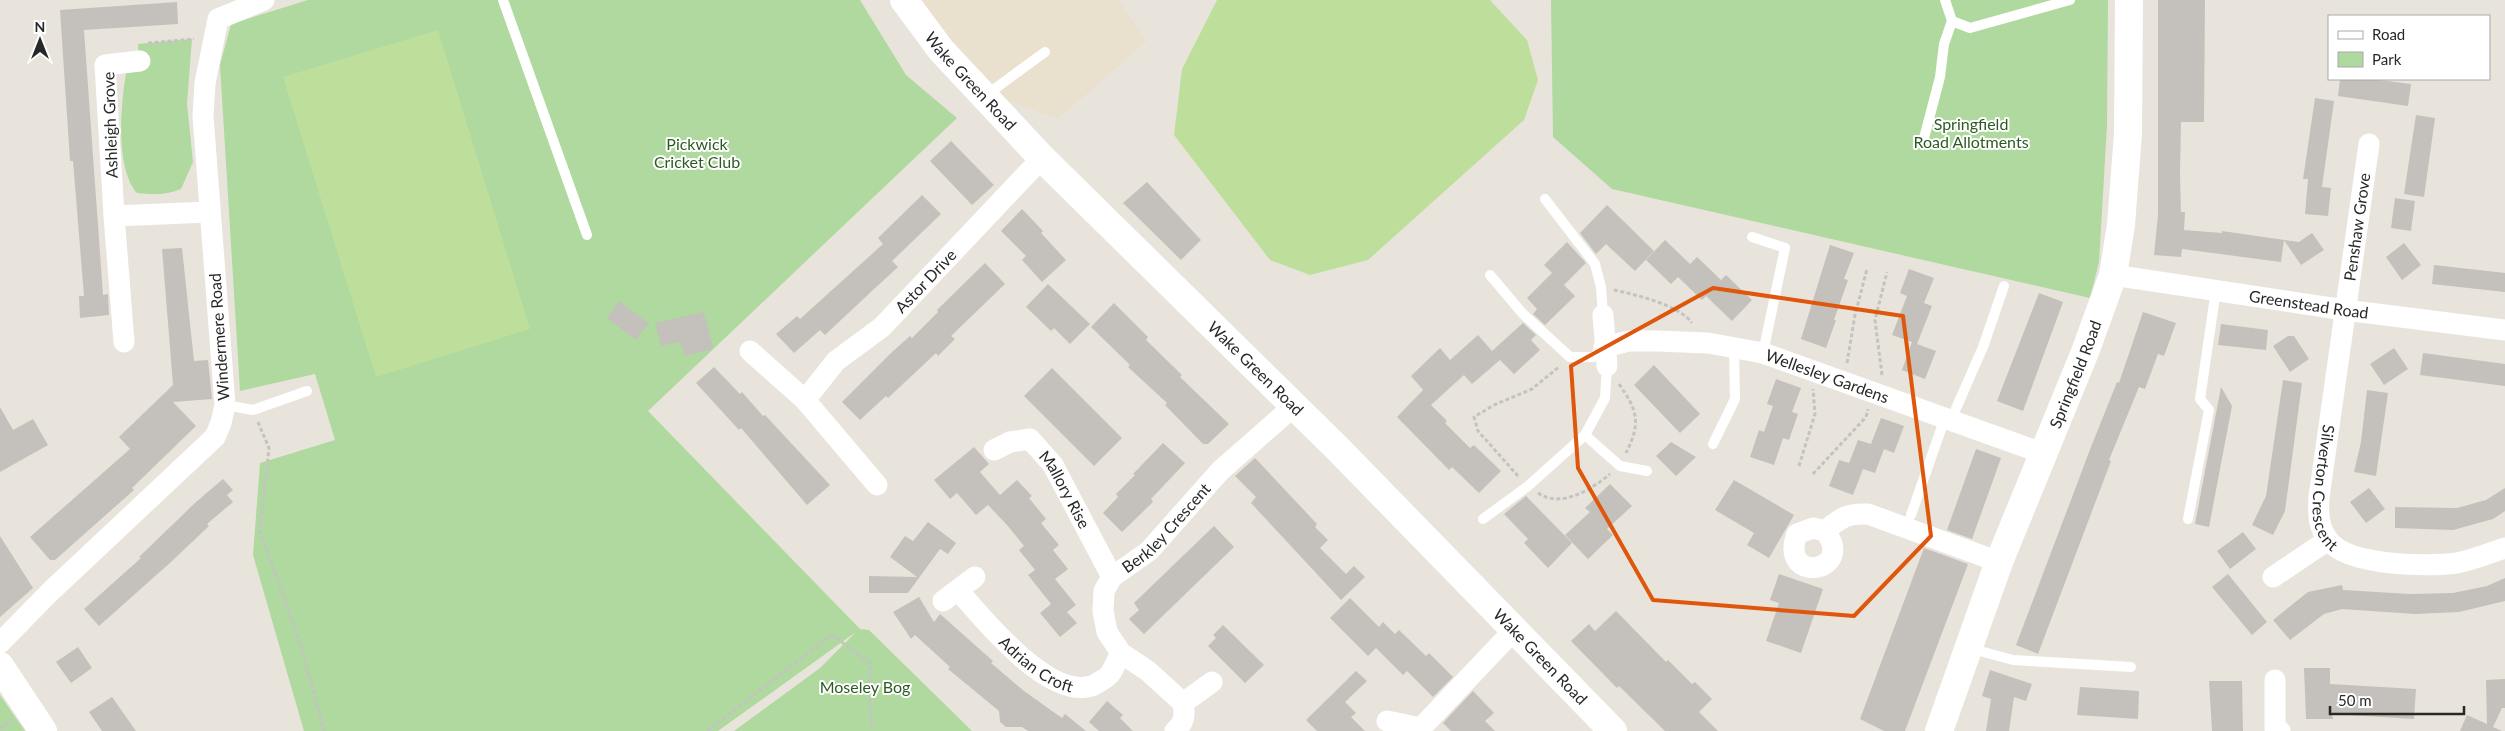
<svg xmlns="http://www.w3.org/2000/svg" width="2505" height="731" viewBox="0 0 2505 731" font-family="Lato,sans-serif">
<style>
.education{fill:#e9e1cd}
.green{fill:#afd99e}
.pitch{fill:#bedf9b}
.building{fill:#c4c0bb}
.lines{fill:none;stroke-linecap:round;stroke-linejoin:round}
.path{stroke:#c3c3c3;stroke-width:3;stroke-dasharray:4 2.5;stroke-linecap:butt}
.lane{stroke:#fff;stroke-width:10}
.street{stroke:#fff;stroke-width:21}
.secondary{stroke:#fff;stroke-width:28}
.marked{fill:none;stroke:#de570d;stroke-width:4;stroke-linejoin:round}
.labels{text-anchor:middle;stroke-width:4;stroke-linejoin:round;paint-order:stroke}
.street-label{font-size:16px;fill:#282828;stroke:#fff}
.park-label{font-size:16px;fill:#2b5b22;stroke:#fff}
</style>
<rect width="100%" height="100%" fill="#e9e4db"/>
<!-- education -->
<path class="education" d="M912 0H1121L1119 1 1147 41 1058 119 992 95Z"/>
<!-- green -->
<g class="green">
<path d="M308 0H860L906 75 957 118 648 411 860 629 869 630 972 731H734L820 668 856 632 718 731H304L253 555 260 463 335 440 315 374 240 391 220 65 231 24Z"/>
<path d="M1551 0H2108L2107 126 2099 262 2090 298 1612 189 1553 137Z"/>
<path d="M192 39 187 104 193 162 181 189C166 195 153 195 137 193 114 167 121 96 128 63L139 61 138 44Z"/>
<path d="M0 695 25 731H0Z"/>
</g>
<!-- pitch -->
<g class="pitch">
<path d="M1217 0H1490L1527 40 1538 80 1524 120 1368 260 1310 275 1270 260 1174 135 1182 69Z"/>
<path d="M438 30 530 329 376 377 283 77Z"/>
</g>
<!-- building -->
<g class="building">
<path d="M2158 0H2205L2204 122H2181L2180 173 2181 212H2185L2184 230 2222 233V231L2299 242 2312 233 2324 250 2301 265 2284 240 2281 262 2182 249 2181 257 2154 255 2158 215Z"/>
<path d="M177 2 178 24 84 30 103 295 108 294 109 315 80 318 79 296H84L73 161H70L60 10Z"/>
<path d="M2340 79H2371L2411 84 2408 106 2338 96Z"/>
<path d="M2315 98 2334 101 2322 187 2331 188 2328 216 2305 214 2308 179H2303Z"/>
<path d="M2416 115 2435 118 2424 197 2404 194Z"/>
<path d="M951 141 994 185 972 205 930 161Z"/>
<path d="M1147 182 1201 240 1181 260 1123 203Z"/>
<path d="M922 195 941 214 892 261 898 267 873 290 825 335 820 330 794 353 776 334 797 316 800 319 883 244 878 238Z"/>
<path d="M2395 198 2415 201 2411 231 2391 228Z"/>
<path d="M1607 205 1654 251 1635 271 1606 244 1596 254 1580 233Z"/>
<path d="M1022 209 1043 231 1041 233 1066 260 1042 282 1022 260 1026 256 1001 231Z"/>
<path d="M1665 240 1690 264 1697 257 1721 280 1726 275 1752 300 1732 321 1706 296 1702 300 1678 277 1671 284 1646 260Z"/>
<path d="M1567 242 1586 263 1564 285 1575 296 1545 325 1533 314 1537 309 1527 298 1552 273 1544 265Z"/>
<path d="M2404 243 2421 265 2402 280 2386 257Z"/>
<path d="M1830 245 1854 253 1844 279 1848 280 1834 320H1836L1826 348 1801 339Z"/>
<path d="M182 248 194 361 208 360 212 399 173 402 196 426 132 488 134 490 55 560H50L30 537 130 449 119 437 173 385 162 249Z"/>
<path d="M985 263 1005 284 951 336 955 339 938 356 936 353 888 398 886 396 860 420 842 402 891 353 910 336 912 338 938 312 937 310Z"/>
<path d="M2434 265 2505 273V292L2432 284Z"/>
<path d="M1909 269 1934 278 1924 303 1932 306 1917 344 1936 351 1925 379 1902 370 1912 342 1892 335 1907 296 1900 293Z"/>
<path d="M1048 284 1090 324 1070 344 1054 328 1051 331 1026 307Z"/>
<path d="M2039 293 2063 302 2023 411 1997 401Z"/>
<path d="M619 301 649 323 636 340 607 318Z"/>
<path d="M1114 303 1148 337 1146 340 1182 375 1180 377 1229 424 1208 444H1203L1165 405 1167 403 1128 367 1130 365 1091 327Z"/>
<path d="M704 312 713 349 685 356 680 342 661 346 655 323Z"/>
<path d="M2143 312 2176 323 2164 356 2158 354 2145 389 2139 387 2109 460 2111 461 2038 654 2016 645 2091 447 2117 382 2119 383Z"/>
<path d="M1523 323 1536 335 1531 340 1540 350 1514 374 1500 360 1472 384 1464 375 1431 405 1447 421 1445 423 1470 448 1474 445 1501 471 1479 493 1452 467 1449 470 1397 417 1423 390 1411 376 1440 348 1450 360 1478 335 1492 351Z"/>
<path d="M2221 324 2268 330 2266 350 2218 345Z"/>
<path d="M2288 336H2294L2309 359 2290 372 2273 346Z"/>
<path d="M2394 348 2408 369 2384 385 2370 364Z"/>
<path d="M2423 353 2505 364V386L2420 375Z"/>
<path d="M1654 365 1700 414 1680 433 1634 385Z"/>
<path d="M714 367 740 394 742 392 763 416 765 415 830 485 807 505 741 428 739 430 696 383Z"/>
<path d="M1052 368 1122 438 1094 466 1024 396Z"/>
<path d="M1776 379 1801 388 1792 412 1798 414 1789 440 1783 438 1774 465 1750 457 1759 430 1764 432 1773 406 1767 404Z"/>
<path d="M2283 380 2302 383 2285 511 2273 535 2252 525 2266 496Z"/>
<path d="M2221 387 2232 406 2209 527 2195 524Z"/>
<path d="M2367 390 2388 393 2376 476 2354 472 2361 442Z"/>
<path d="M0 407 13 430 33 419 48 445 0 472Z"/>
<path d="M1881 418 1904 426 1894 453 1884 449 1875 473 1863 469 1853 495 1829 486 1839 460 1849 463 1858 440 1871 444Z"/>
<path d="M1671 442 1696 457 1676 476 1656 456Z"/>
<path d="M1163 443 1185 463 1151 499 1153 502 1122 532 1103 513 1118 497 1116 494 1135 475 1133 474Z"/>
<path d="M974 447 989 464 980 472 1000 495 1017 480 1032 496 1029 498 1046 519 1041 523 1059 545 1053 550 1068 569 1055 579 1076 605 1067 612 1077 623 1060 637 1040 613 1051 604 1028 575 1035 570 1019 550 1024 546 1007 525 988 505 976 515 957 493 950 499 934 480Z"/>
<path d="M1976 449 2001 458 1972 539 1947 530Z"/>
<path d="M1255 458 1317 524 1315 527 1328 540 1320 548 1346 574 1354 566 1365 577 1341 600 1251 503 1256 497 1235 476Z"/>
<path d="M223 479 233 490 227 495 233 502 207 524 209 526 171 562 99 626 84 609 141 558 139 557 196 502Z"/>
<path d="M1734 480 1794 515 1769 558 1747 545 1754 533 1715 510Z"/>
<path d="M1610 484 1632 506 1607 529 1613 535 1588 559 1565 535 1590 512 1585 508Z"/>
<path d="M2369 488 2385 509 2366 523 2350 502Z"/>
<path d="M2505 488V511L2493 519 2453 530 2395 528V507L2457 508 2486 500Z"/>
<path d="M1526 496 1572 543 1548 568 1524 543 1528 539 1504 514Z"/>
<path d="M928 522 956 543 948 554 940 549 908 593H869V576L917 577 890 557 905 536 913 541Z"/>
<path d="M1214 526 1234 547 1144 634 1129 619 1139 610 1134 603Z"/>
<path d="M2243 532 2256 549 2230 569 2217 551Z"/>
<path d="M0 536 33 588 0 617Z"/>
<path d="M1924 548 1968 564 1905 731H1884L1860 719Z"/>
<path d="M1779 574 1823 589 1801 653 1766 641 1779 603 1770 600Z"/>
<path d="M2228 574 2267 622 2252 635 2212 587Z"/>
<path d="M2505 578V601L2459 612 2415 614 2342 609 2324 614 2290 640 2273 620 2308 592 2342 585 2343 590 2410 594 2453 593 2487 586Z"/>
<path d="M919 597 934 622 940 614 993 661 991 663 1024 691 1062 718 1065 714 1086 731H1028L1022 727H1006L1000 722 999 711 948 669 950 667 915 635 911 639 893 612Z"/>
<path d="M1350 598 1379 627 1383 622 1395 634 1399 630 1426 656 1429 653 1453 677 1433 697 1407 671 1403 675 1376 648 1368 656 1330 618Z"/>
<path d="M1616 611 1666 662 1668 660 1692 684 1695 682 1712 699 1699 712 1718 731H1665L1619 686 1617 688 1571 641 1589 624 1595 631Z"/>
<path d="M1223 625 1264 665 1245 683 1208 646 1216 638 1213 635Z"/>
<path d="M78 647 92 668 71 683 56 662Z"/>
<path d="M2304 668H2330V684L2416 689 2414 719 2332 714 2333 719H2306Z"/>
<path d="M1990 670 2032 684 2026 701 2014 697 2009 731H1986L1991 699 1982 696Z"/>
<path d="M1356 671 1367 681 1345 702 1356 713 1351 717 1365 731H1317L1306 720Z"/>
<path d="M2505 679V708H2502L2493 727 2502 731H2460L2467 715 2487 724 2486 680Z"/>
<path d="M2209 681H2242L2243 731H2212Z"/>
<path d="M2080 687 2139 691 2138 719 2077 715Z"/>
<path d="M1473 691 1494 713 1485 721 1495 731H1451L1443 723Z"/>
<path d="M112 697 136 731H102L89 712Z"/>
<path d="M1107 701 1123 715 1120 718 1133 731H1099L1089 722Z"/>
</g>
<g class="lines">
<!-- path -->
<g class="path">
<path d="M148 43 194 39"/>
<path d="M1614 290C1637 295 1679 305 1692 323"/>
<path d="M1847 363 1855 315 1867 269"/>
<path d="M1882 375 1875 320 1887 272"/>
<path d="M1619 384C1638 411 1641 423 1626 453"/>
<path d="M258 422 269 448 260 531 302 649 324 731"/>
<path d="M1799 466 1815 414 1813 389"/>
<path d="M1813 474 1866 417 1868 409"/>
<path d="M1518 476 1478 431 1474 417 1494 405 1532 389 1560 366"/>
<path d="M1538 493C1561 509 1592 489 1610 474"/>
<path d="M0 729 12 720"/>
<path d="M707 731 832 635 870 663 871 731"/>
</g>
<!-- lane -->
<g class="lane">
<path d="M503 0 587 235"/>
<path d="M1945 0 1952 21 1970 28 2070 0"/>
<path d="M985 96 1045 52"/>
<path d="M1923 142 1940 77 1944 44 1952 21"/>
<path d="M1545 199 1595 264 1601 287 1603 315"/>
<path d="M1752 237 1785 248 1763 353"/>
<path d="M1490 275 1523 314 1570 357H1593L1604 347"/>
<path d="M1607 366 1605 398 1585 435 1620 466 1647 471"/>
<path d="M225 405 253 410 307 391"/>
<path d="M1951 420 1983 347 2004 286"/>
<path d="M1713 444 1735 399 1734 349"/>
<path d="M1911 515 1945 418"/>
<path d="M1483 519 1528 486 1585 435"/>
<path d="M2188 519 2209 410 2200 399 2216 290"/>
<path d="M1969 648 2013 660 2131 667"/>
</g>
<!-- street -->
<g class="street">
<path id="s1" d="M2369 144 2319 497C2318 513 2318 528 2329 541 2349 566 2428 567 2457 563 2473 560 2490 553 2505 548"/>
<path d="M114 216 105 65 140 61"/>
<path id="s2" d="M2113 275 2345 310 2505 330"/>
<path d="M1603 315 1607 366"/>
<path d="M124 342 114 216 209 212"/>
<path id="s3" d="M1604 347 1629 341H1658L1708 343 1763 353 2042 453"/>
<path id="s4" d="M750 351 805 400 836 361 882 327 1042 158"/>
<path d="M805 400 877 485"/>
<path id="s5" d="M994 450 1010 442 1030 439 1053 465 1112 577"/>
<path d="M1825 531C1857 573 1778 585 1797 534L1813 528 1825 531C1841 518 1846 513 1868 514L1999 562"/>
<path d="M2273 577 2328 540"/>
<path id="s6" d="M958 590C983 619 1051 703 1094 685 1099 682 1107 678 1110 674 1114 668 1117 660 1121 653"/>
<path d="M943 601 975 577"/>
<path d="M0 643 50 592 215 437 221 423 225 405 203 116 205 83 218 19 264 0"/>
<path d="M2275 680V729L2280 731"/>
<path id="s7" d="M1212 682 1183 703 1148 671 1121 653 1107 632 1103 611 1104 591 1112 577 1149 551 1220 471 1294 406"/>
<path d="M1387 721 1421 728"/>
<path d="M1175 731C1185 722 1185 715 1183 703"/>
<path d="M1421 731V728L1515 629"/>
</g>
<!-- secondary -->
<g class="secondary">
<path id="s8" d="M904 0 941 50 1042 158 1338 449 1613 731"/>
<path d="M0 666 43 731"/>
<path id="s9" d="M1939 731 1999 562 2085 352 2113 275 2121 225 2128 133 2129 0"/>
</g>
</g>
<!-- marked area -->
<path class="marked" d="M1713 288 1903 316 1931 536 1854 616 1653 600 1578 468 1571 366Z"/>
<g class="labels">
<!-- street labels -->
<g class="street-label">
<text dy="6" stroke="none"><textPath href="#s8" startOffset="105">Wake Green Road</textPath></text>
<text transform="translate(110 125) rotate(-92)" y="6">Ashleigh Grove</text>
<text transform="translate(2357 227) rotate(-82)" y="6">Penshaw Grove</text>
<text dy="6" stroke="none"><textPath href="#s4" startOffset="244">Astor Drive</textPath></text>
<text dy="6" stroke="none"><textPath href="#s2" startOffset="198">Greenstead Road</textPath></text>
<text transform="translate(219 337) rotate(-94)" y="6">Windermere Road</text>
<text dy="6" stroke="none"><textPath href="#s8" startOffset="510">Wake Green Road</textPath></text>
<text dy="6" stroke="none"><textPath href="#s9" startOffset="382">Springfield Road</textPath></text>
<text dy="6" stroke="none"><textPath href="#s3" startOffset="229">Wellesley Gardens</textPath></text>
<text dy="6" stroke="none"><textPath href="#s1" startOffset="348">Silverton Crescent</textPath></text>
<text dy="6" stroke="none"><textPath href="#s5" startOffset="100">Mallory Rise</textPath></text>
<text dy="6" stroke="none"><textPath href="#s7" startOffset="272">Berkley Crescent</textPath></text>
<text dy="6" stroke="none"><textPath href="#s8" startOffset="915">Wake Green Road</textPath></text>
<text dy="6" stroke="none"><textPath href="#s6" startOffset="109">Adrian Croft</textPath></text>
</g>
<!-- park labels -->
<g class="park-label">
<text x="1971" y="130">Springfield<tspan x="1971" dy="18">Road Allotments</tspan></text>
<text x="697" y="150">Pickwick<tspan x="697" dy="18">Cricket Club</tspan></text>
<text x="865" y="693">Moseley Bog</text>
</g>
</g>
<!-- legend -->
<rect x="2328" y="15" width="162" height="65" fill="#ffffff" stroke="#a9a9a9"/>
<rect x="2338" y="31" width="25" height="8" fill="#ffffff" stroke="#a9a9a9"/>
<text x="2372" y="40" font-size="15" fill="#282828">Road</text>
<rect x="2338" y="52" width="25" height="15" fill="#afd99e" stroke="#a9a9a9"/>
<text x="2372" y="65" font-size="15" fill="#282828">Park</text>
<!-- north arrow -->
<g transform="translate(40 40)" stroke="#ffffff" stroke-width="4" paint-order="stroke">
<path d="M0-4L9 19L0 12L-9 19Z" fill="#282828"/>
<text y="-8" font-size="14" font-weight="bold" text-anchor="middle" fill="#282828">N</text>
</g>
<!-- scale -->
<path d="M2330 706v8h134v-8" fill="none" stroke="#282828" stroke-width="2.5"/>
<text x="2338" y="706" font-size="15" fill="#282828" stroke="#ffffff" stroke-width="4" paint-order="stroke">50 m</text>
</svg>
